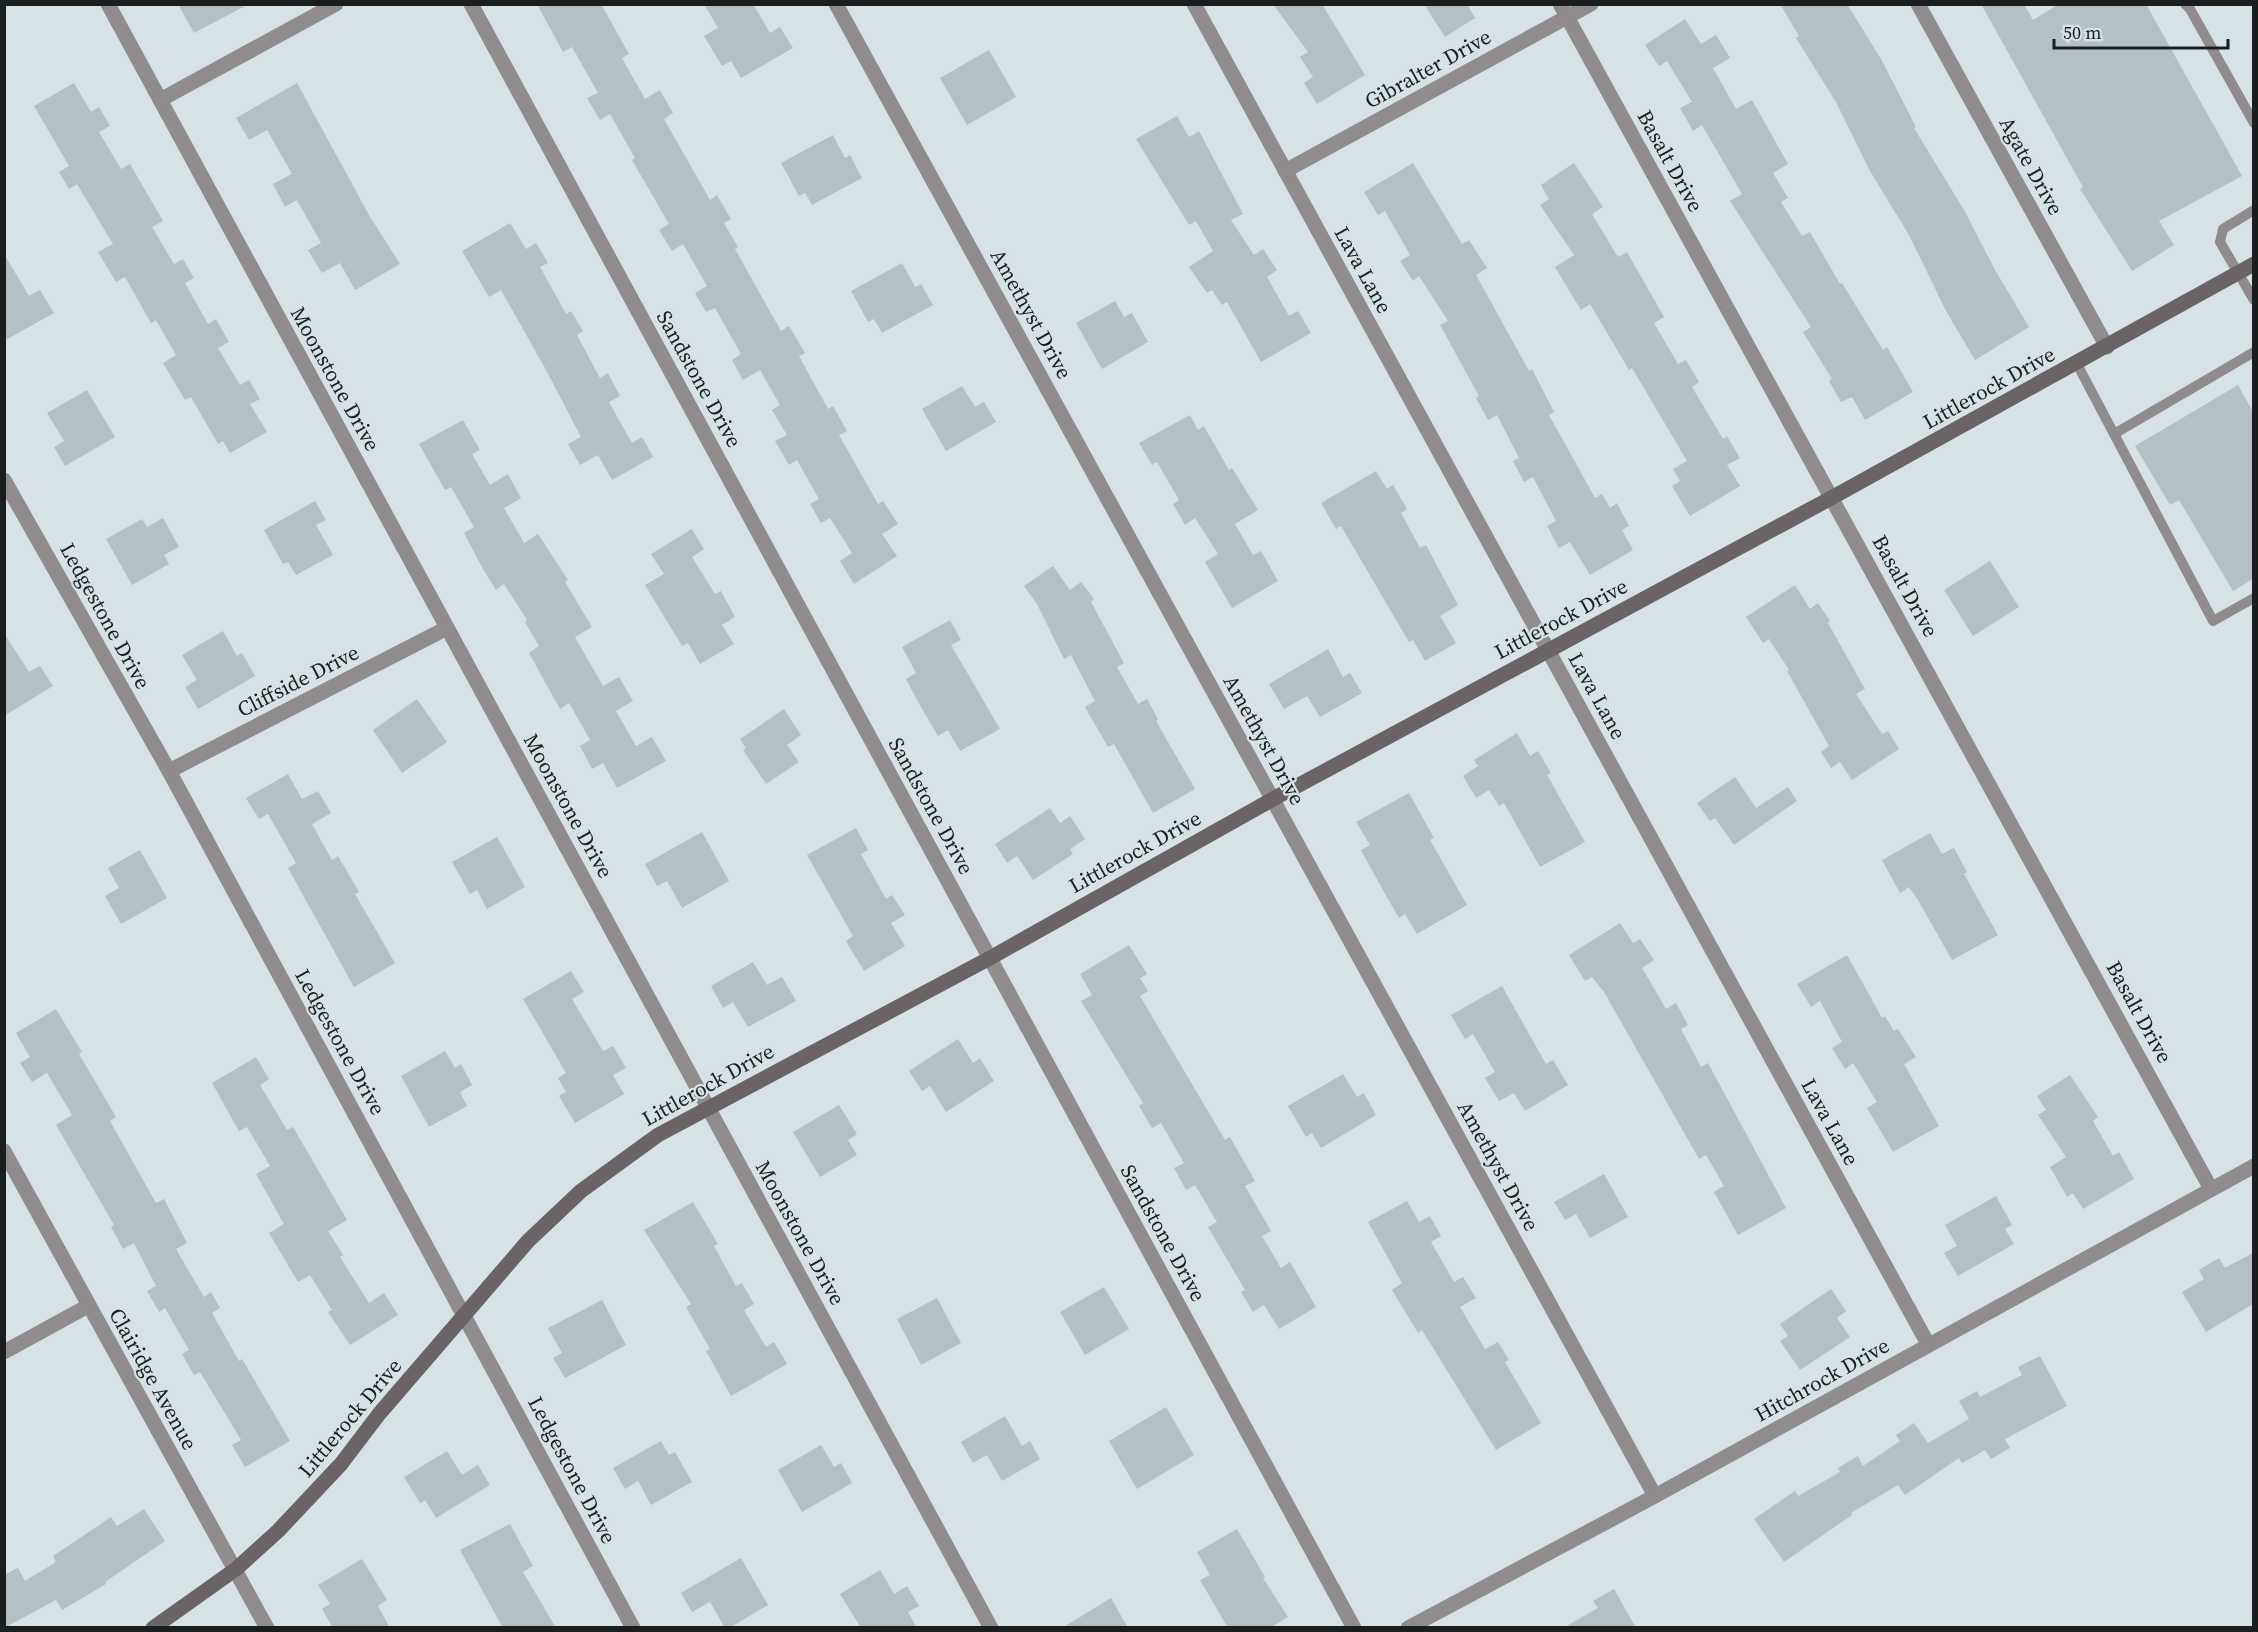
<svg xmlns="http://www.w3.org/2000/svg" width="2258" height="1632" viewBox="0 0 2258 1632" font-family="'Source Serif 4',serif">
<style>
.building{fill:#b4c0c3}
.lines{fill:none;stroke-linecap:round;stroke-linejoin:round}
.lane{stroke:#908b8d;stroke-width:10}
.street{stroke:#908b8d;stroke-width:15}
.secondary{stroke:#6a6466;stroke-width:15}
.labels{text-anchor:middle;stroke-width:4.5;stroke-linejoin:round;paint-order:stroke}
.street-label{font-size:21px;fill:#1a1e1f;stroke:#d6e2e5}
</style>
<rect width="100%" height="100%" fill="#d6e2e5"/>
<!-- building -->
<g class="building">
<path d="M178 4H249L194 33Z"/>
<path d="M537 4H601L629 54 622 58 645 99 660 90 673 113 664 119 710 200 717 195 731 219 724 223 738 247 735 249 781 331 789 326 805 353 799 356 828 409 833 406 847 431 839 435 878 504 883 501 898 524 882 534 897 556 854 584 840 561 852 553 830 518 821 523 810 504 819 499 797 460 789 465 775 441 787 435 772 410 780 405 760 370 743 380 732 360 741 354 715 308 706 312 695 293 707 286 683 244 672 251 659 230 669 224 632 160 635 158 610 114 600 120 587 98 598 93 572 47 563 52Z"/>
<path d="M704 4H753L770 33 780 27 793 48 741 78 731 61 722 66 704 36 718 28Z"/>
<path d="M1273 4H1322L1365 75 1317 104 1304 83 1313 77 1300 57 1308 52Z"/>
<path d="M1424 4H1467L1475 18 1445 37Z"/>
<path d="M1780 4H1847L1881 59 1916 127 1914 128 1964 210 1995 270 2029 327 1975 360 1946 311 1909 235 1870 171 1836 102 1796 38 1799 36Z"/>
<path d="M1981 4H2024L2033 20 2059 4H2146L2242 176 2159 221 2174 245 2132 271 2080 189 2083 187Z"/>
<path d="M1685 19 1701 44 1716 35 1730 58 1713 68 1736 109 1752 100 1788 164 1773 173 1788 198 1781 202 1802 236 1810 232 1840 284 1842 283 1883 350 1887 347 1913 392 1865 420 1852 397 1841 402 1829 381 1832 379 1803 332 1811 327 1730 201 1742 194 1702 125 1693 131 1680 108 1692 102 1667 61 1659 66 1645 45Z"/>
<path d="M989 50 1016 97 967 125 940 78Z"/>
<path d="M74 83 91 112 99 107 110 126 99 132 121 169 130 164 163 221 152 227 174 264 183 259 194 278 185 283 208 324 216 319 229 342 218 348 240 385 249 380 260 399 250 404 267 432 230 453 223 441 218 444 191 397 185 400 163 363 176 355 156 320 151 323 125 277 116 282 98 252 113 244 77 184 69 189 59 172 69 166 34 106Z"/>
<path d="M297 83 369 215 400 264 355 290 340 263 322 273 308 250 321 243 297 200 285 207 273 184 292 174 267 130 249 140 236 118Z"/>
<path d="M1177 116 1189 137 1199 131 1243 214 1231 220 1254 255 1263 249 1277 270 1267 277 1289 316 1298 311 1311 333 1261 362 1227 302 1222 305 1212 290 1207 293 1189 267 1213 251 1196 221 1189 225 1136 139Z"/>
<path d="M833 135 845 158 850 155 862 178 812 205 805 193 799 196 781 163Z"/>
<path d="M1413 163 1462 244 1469 240 1487 268 1476 275 1529 371 1532 369 1554 412 1549 415 1595 498 1602 494 1610 508 1617 503 1629 526 1622 530 1633 550 1590 575 1570 542 1559 548 1547 526 1556 521 1533 477 1524 482 1513 461 1519 458 1497 415 1488 420 1476 398 1479 396 1440 325 1448 321 1419 276 1413 281 1400 261 1410 255 1385 211 1378 215 1364 192Z"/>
<path d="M1574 163 1603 207 1592 214 1618 257 1627 252 1664 317 1654 323 1678 364 1686 360 1699 382 1692 387 1723 439 1727 436 1740 458 1727 465 1740 486 1690 516 1672 486 1680 481 1673 469 1687 461 1632 368 1629 370 1590 304 1581 310 1555 267 1574 255 1540 205 1549 199 1541 185Z"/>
<path d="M510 223 526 249 536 243 548 263 540 267 566 314 571 311 583 331 577 335 600 378 608 373 620 396 609 402 632 443 642 437 653 457 612 480 598 455 580 465 568 444 581 437 545 368 501 290 489 297 462 251Z"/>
<path d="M4 254 29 296 40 290 54 313 4 341Z"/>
<path d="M902 263 915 287 921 284 933 305 882 333 874 319 868 322 851 291Z"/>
<path d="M1115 301 1124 317 1132 313 1148 342 1102 369 1076 323Z"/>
<path d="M2238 385 2253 412V579L2233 591 2179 500 2170 505 2135 446Z"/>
<path d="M962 386 975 407 984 402 996 422 946 451 922 409Z"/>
<path d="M87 390 115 437 65 466 54 447 64 441 47 413Z"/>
<path d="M1190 415 1198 430 1204 426 1229 470 1232 468 1258 510 1235 524 1253 555 1261 551 1278 581 1232 608 1205 562 1218 554 1195 518 1185 525 1173 504 1179 500 1157 462 1152 465 1139 443Z"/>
<path d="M463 420 480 450 472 454 490 485 508 474 521 498 504 508 524 543 538 534 568 580 565 582 592 627 575 637 603 686 619 677 633 701 616 711 636 746 652 737 666 761 617 788 603 763 592 769 580 746 590 740 569 703 560 709 529 653 539 646 525 622 527 620 504 584 496 590 483 569 464 533 474 527 451 487 445 490 419 444Z"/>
<path d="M1376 471 1387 489 1393 485 1407 509 1401 513 1420 548 1426 545 1458 605 1440 616 1456 643 1425 661 1413 640 1409 642 1341 526 1336 529 1321 503Z"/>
<path d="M315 501 326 520 316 525 333 555 296 575 288 562 283 564 264 530Z"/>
<path d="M163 518 179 547 164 555 169 564 132 585 106 539 142 519 147 527Z"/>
<path d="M692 529 704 549 692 557 715 594 721 591 735 617 722 625 734 644 700 664 688 643 682 646 645 585 664 574 651 554Z"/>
<path d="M1990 561 2019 607 1973 636 1944 590Z"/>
<path d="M1053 566 1070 590 1081 582 1094 599 1091 602 1124 663 1117 667 1138 704 1147 699 1158 719 1156 721 1195 789 1153 813 1114 744 1108 747 1085 707 1095 701 1071 655 1064 659 1037 604 1024 586Z"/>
<path d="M1795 585 1810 609 1818 603 1830 621 1828 623 1865 689 1856 694 1882 734 1888 731 1899 749 1852 780 1840 762 1831 768 1821 752 1829 746 1787 671 1789 670 1769 639 1763 643 1746 617Z"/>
<path d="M950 620 961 640 951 645 1000 729 960 751 948 730 938 736 918 702 906 679 916 673 902 647Z"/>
<path d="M223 631 237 656 242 653 255 676 198 709 185 687 197 680 182 655Z"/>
<path d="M4 633 29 672 40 666 53 686 4 716Z"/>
<path d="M1328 649 1343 677 1350 673 1362 693 1320 717 1307 696 1284 709 1269 684Z"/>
<path d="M417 699 447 742 402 773 373 730Z"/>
<path d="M784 709 801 735 787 745 799 762 766 784 743 750 746 748 740 739Z"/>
<path d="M1517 733 1530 756 1538 751 1551 773 1547 775 1585 842 1540 867 1504 803 1499 806 1489 790 1476 798 1463 776 1478 766 1474 760Z"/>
<path d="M288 774 302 799 318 791 331 813 312 824 332 860 338 856 359 892 355 894 395 963 354 987 288 868 296 863 268 814 259 819 246 798Z"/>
<path d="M1735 777 1756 808 1788 787 1797 801 1734 845 1715 818 1710 821 1697 803Z"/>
<path d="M1409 793 1434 838 1430 840 1467 905 1417 934 1405 914 1399 918 1385 894 1361 850 1370 845 1356 822Z"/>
<path d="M1050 808 1060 823 1070 816 1085 839 1070 849 1073 854 1033 880 1017 856 1007 863 995 844Z"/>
<path d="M856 828 868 850 861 854 886 899 892 895 905 915 891 923 905 946 864 971 846 941 853 936 807 855Z"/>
<path d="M702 832 729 881 682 908 667 881 657 886 645 864Z"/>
<path d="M1930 833 1942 854 1954 848 1967 872 1964 874 1998 935 1952 960 1918 900 1909 887 1900 893 1882 860Z"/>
<path d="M497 837 525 887 487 909 477 890 470 894 452 862Z"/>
<path d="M140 850 167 898 121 924 105 896 119 888 108 868Z"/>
<path d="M1620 923 1633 943 1640 939 1654 960 1642 968 1666 1009 1676 1003 1688 1025 1681 1029 1701 1067 1708 1063 1786 1208 1738 1235 1714 1192 1724 1186 1706 1155 1699 1159 1604 992 1592 977 1585 981 1569 955Z"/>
<path d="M1129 945 1147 974 1140 978 1148 991 1140 996 1225 1140 1230 1137 1255 1181 1245 1186 1271 1231 1262 1236 1281 1268 1290 1262 1316 1307 1279 1329 1264 1305 1253 1312 1241 1292 1245 1290 1208 1227 1217 1222 1195 1185 1186 1190 1174 1168 1184 1163 1161 1123 1152 1128 1139 1106 1143 1103 1081 1001 1092 995 1080 974Z"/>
<path d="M1847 955 1882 1018 1885 1016 1894 1031 1898 1029 1916 1057 1904 1064 1939 1126 1893 1152 1867 1108 1877 1102 1853 1063 1845 1069 1832 1048 1842 1042 1820 1001 1811 1007 1797 984Z"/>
<path d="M753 962 767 985 782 977 796 1001 748 1027 733 1002 723 1008 711 986Z"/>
<path d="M571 971 584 992 572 999 603 1051 613 1046 626 1068 613 1075 624 1094 575 1123 559 1096 566 1092 558 1078 566 1073 523 999Z"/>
<path d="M1502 986 1546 1064 1553 1060 1568 1085 1525 1111 1514 1093 1499 1101 1485 1078 1495 1072 1473 1034 1465 1039 1451 1015Z"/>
<path d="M56 1009 82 1052 79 1054 116 1117 110 1121 156 1203 164 1199 187 1243 176 1249 204 1297 211 1292 220 1308 212 1313 239 1361 242 1359 290 1441 245 1467 232 1445 241 1440 200 1372 194 1375 182 1354 189 1350 165 1308 159 1312 147 1291 156 1286 134 1243 123 1249 111 1227 114 1225 56 1125 72 1115 47 1073 32 1082 20 1063 30 1057 16 1033Z"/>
<path d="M958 1039 973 1063 980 1058 994 1081 946 1112 930 1086 922 1091 909 1071Z"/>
<path d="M445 1051 455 1068 461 1064 472 1085 460 1092 467 1106 429 1127 401 1076Z"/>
<path d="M256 1057 269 1079 260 1085 287 1130 293 1127 347 1220 328 1231 343 1255 340 1257 369 1303 384 1293 398 1315 350 1345 328 1312 332 1310 310 1275 298 1282 269 1233 284 1224 256 1174 270 1166 247 1127 239 1131 212 1083Z"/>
<path d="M1343 1074 1357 1097 1364 1093 1376 1115 1321 1148 1312 1133 1306 1137 1288 1106Z"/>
<path d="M2070 1075 2098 1117 2093 1121 2113 1156 2119 1152 2134 1179 2083 1209 2073 1193 2067 1197 2050 1167 2066 1157 2038 1115 2046 1110 2037 1096Z"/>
<path d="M839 1105 857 1134 848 1140 857 1155 820 1177 793 1132Z"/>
<path d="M1604 1174 1628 1217 1590 1238 1576 1214 1565 1220 1554 1202Z"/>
<path d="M1996 1196 2012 1225 2005 1229 2014 1244 1958 1276 1944 1253 1957 1246 1945 1225Z"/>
<path d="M1407 1201 1419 1222 1430 1216 1441 1236 1431 1242 1454 1282 1463 1277 1476 1298 1460 1307 1485 1349 1498 1342 1509 1360 1505 1362 1541 1423 1496 1450 1422 1330 1418 1333 1392 1290 1402 1283 1368 1222Z"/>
<path d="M693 1202 718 1244 714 1246 736 1286 742 1283 754 1304 744 1310 766 1347 774 1342 787 1364 731 1396 706 1351 710 1349 686 1307 691 1304 644 1230Z"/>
<path d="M2253 1253V1304L2206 1332 2182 1292 2204 1279 2199 1270 2219 1258 2225 1268Z"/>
<path d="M1104 1287 1129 1329 1085 1355 1060 1312Z"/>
<path d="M1831 1289 1846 1311 1837 1318 1850 1337 1800 1370 1780 1341 1788 1336 1780 1324Z"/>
<path d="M937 1298 961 1343 921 1365 897 1319Z"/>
<path d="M602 1300 626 1345 565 1378 553 1358 562 1353 548 1328Z"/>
<path d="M2040 1356 2067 1406 2005 1439 2010 1448 1991 1459 1985 1450 1962 1463 1959 1458 1905 1495 1898 1485 1851 1513 1852 1515 1784 1562 1754 1519 1795 1491 1798 1496 1840 1472 1838 1468 1858 1456 1863 1466 1900 1441 1896 1435 1914 1423 1928 1443 1969 1419 1959 1401 1977 1391 1980 1397 2022 1375 2018 1367Z"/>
<path d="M1166 1407 1194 1455 1137 1489 1109 1441Z"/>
<path d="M1005 1416 1022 1446 1030 1441 1040 1459 1002 1481 987 1455 973 1463 961 1442Z"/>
<path d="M661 1441 669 1455 675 1452 692 1482 651 1505 638 1481 625 1489 613 1468Z"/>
<path d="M821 1445 834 1467 841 1463 852 1483 802 1512 778 1470Z"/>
<path d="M447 1451 462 1475 478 1465 490 1485 436 1518 425 1500 420 1503 404 1477Z"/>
<path d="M144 1509 165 1541 105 1582 106 1584 62 1610 56 1600 4 1628V1575L18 1568 25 1581 56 1562 53 1556 111 1517 117 1526Z"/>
<path d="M510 1524 533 1566 523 1572 556 1628H503L460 1550Z"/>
<path d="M1237 1529 1265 1577 1263 1578 1288 1617 1270 1628H1228L1200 1580 1210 1575 1197 1552Z"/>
<path d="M741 1558 768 1605 729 1628H725L710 1602 692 1612 681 1593Z"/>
<path d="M362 1559 387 1600 378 1606 390 1628H333L322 1609 330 1604 318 1585Z"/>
<path d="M880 1570 894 1594 907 1586 919 1606 908 1612 917 1628H861L840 1594Z"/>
<path d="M1614 1589 1636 1628H1563L1598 1608 1593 1601Z"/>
<path d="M1111 1598 1128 1628H1062Z"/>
</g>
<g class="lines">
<!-- lane -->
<g class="lane">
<path d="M2185 4 2190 9 2254 123"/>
<path d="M2254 210 2223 229 2220 242 2254 300"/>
<path d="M2077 364 2213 621 2254 598"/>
<path d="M2114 434 2254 352"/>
</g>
<!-- street -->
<g class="street">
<path d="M108 4 991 1628"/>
<path d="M471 4 1354 1628"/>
<path d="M836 4 1655 1496"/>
<path d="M1194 4 1928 1344"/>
<path d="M1560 4 2211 1189"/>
<path d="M1918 4 2107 347"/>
<path d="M160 100 336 4"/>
<path d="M1285 171 1591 4"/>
<path d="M4 480 169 771 633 1628"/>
<path d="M169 771 447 628"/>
<path d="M4 1151 267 1628"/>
<path d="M4 1352 88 1306"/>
<path d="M1408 1628 1655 1496 2254 1166"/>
</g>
<!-- secondary -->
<path class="secondary" d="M153 1628 236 1569 278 1531 341 1464 379 1414 528 1241 581 1191 658 1135 990 958 1273 799 1833 497 2254 264"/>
</g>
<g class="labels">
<!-- street labels -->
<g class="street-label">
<text transform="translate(1428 69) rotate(-29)" y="7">Gibralter Drive</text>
<text transform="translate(1670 161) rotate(61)" y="7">Basalt Drive</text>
<text transform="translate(2031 166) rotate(61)" y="7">Agate Drive</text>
<text transform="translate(1363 270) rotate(61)" y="7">Lava Lane</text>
<text transform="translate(1031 314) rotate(61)" y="7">Amethyst Drive</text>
<text transform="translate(335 379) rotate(61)" y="7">Moonstone Drive</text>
<text transform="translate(699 379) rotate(61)" y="7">Sandstone Drive</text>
<text transform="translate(1989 388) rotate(-29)" y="7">Littlerock Drive</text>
<text transform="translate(1905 586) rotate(61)" y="7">Basalt Drive</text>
<text transform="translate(105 616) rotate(61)" y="7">Ledgestone Drive</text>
<text transform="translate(1561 619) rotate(-28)" y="7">Littlerock Drive</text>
<text transform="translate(298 681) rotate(-27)" y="7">Cliffside Drive</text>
<text transform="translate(1597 696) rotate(61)" y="7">Lava Lane</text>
<text transform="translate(1264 740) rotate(61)" y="7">Amethyst Drive</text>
<text transform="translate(568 806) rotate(61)" y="7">Moonstone Drive</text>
<text transform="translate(931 806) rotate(61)" y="7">Sandstone Drive</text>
<text transform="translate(1135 852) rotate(-29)" y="7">Littlerock Drive</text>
<text transform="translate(2139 1012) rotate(61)" y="7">Basalt Drive</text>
<text transform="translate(340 1042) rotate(61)" y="7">Ledgestone Drive</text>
<text transform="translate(708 1085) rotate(-29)" y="7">Littlerock Drive</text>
<text transform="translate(1830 1122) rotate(61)" y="7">Lava Lane</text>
<text transform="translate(1498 1166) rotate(61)" y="7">Amethyst Drive</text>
<text transform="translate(800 1233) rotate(61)" y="7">Moonstone Drive</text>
<text transform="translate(1163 1233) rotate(61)" y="7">Sandstone Drive</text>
<text transform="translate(153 1379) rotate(61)" y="7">Clairidge Avenue</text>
<text transform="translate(1822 1380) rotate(-29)" y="7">Hitchrock Drive</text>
<text transform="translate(350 1418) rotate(-50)" y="7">Littlerock Drive</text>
<text transform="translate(572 1470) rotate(62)" y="7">Ledgestone Drive</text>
</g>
</g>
<!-- border -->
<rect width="2258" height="1632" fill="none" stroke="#1a1e1f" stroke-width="12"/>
<!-- scale -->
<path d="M2054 39v9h174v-9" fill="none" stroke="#1a1e1f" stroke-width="3"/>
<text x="2063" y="39" font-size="18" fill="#1a1e1f" stroke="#d6e2e5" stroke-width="4.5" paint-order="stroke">50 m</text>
</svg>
